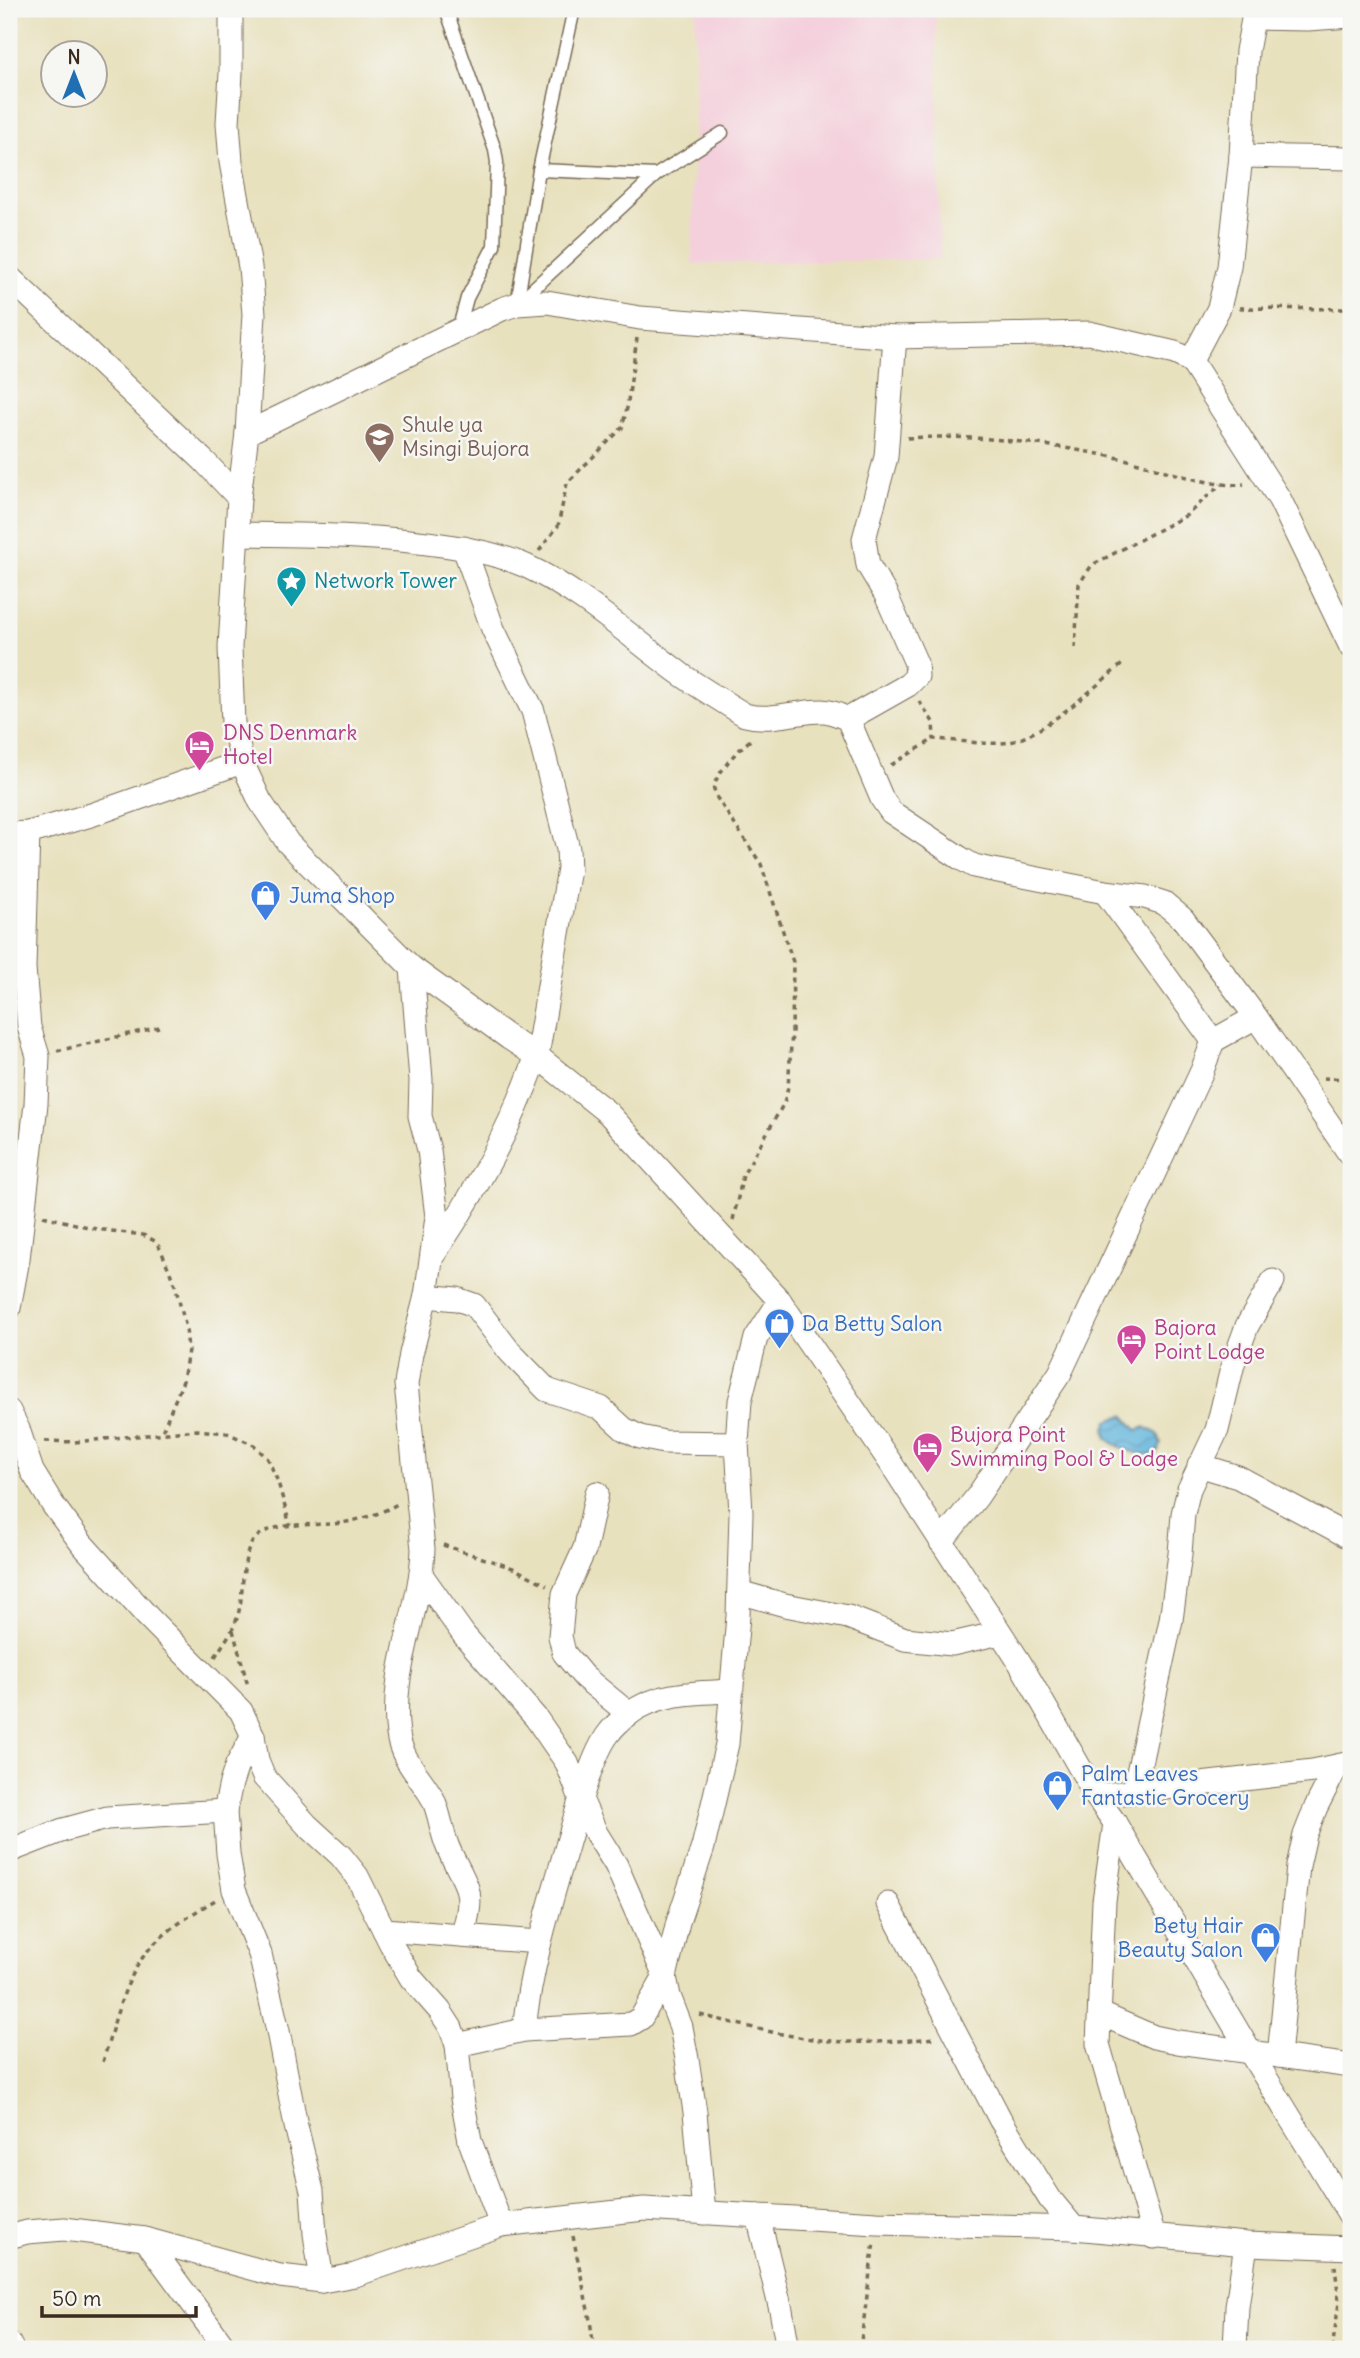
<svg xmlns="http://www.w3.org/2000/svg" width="1360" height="2358" viewBox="0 0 1360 2358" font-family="Delius,sans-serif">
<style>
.built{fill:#f4cfdc}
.water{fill:url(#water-waves);stroke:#4e707e;stroke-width:2}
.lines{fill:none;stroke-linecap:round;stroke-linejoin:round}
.lane-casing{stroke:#786a56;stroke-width:15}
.street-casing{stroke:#786a56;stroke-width:25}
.path{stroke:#786a56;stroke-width:3.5;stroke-dasharray:5 5;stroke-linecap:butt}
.lane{stroke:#fff;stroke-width:12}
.street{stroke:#fff;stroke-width:23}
.labels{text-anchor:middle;stroke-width:5;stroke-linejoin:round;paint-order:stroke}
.education-label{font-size:21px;fill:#785e54;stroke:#f6f6f2;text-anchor:start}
.culture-label{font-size:21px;fill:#0d838f;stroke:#f6f6f2;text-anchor:start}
.hotel-label{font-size:21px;fill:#b23c85;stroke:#f6f6f2;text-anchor:start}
.shop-label{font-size:21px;fill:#366cbe;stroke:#f6f6f2;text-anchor:start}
</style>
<defs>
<pattern id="water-waves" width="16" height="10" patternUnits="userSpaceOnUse" patternTransform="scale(1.75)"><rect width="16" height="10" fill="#62b5dd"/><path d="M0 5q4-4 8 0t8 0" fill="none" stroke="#5293b3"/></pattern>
</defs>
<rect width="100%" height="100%" fill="#f6f6f2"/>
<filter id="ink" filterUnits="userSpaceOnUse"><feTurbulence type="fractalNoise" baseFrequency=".0143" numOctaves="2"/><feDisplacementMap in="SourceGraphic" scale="14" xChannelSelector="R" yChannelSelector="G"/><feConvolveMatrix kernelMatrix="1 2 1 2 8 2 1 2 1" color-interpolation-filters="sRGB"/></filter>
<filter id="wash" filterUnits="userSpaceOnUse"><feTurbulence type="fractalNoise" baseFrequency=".00686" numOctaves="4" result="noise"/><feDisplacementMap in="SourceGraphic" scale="28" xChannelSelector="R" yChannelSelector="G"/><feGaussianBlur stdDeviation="1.57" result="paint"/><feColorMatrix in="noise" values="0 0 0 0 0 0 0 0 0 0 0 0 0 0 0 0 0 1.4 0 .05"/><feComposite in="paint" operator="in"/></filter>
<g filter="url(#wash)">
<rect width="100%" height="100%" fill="#e8e1be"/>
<!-- built -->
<path class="built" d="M696 9H936L940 259 692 264Z"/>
<!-- water -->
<path class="water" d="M1124 1415 1137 1430 1145 1427 1158 1434 1161 1444 1156 1455C1136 1455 1123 1450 1107 1439L1105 1428 1108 1421Z"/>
</g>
<g filter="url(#ink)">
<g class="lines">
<defs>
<g id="lane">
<path d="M446 9 495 150 497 162 494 246 467 298 458 331"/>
<path d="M539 170 656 175"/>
<path d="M520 301 656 175 722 133"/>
<path d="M517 304 539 170 574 9"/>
</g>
<g id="street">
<path d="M231 9V73L228 123 231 162 250 267 254 314 247 433 239 498 230 647 233 723 242 762 260 801 288 843 412 968 509 1038 537 1056 608 1113 780 1301 890 1462 1020 1663 1096 1796 1115 1823 1250 2052 1351 2217"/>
<path d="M1253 18 1308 19 1351 16"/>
<path d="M1241 156 1351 158"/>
<path d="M9 277 204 461 239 498"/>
<path d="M1191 361 1219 308 1229 267 1241 156 1247 51 1255 9"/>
<path d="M247 433 502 309 517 304 547 302 640 318 895 337 1089 333 1175 353 1191 361 1280 500 1351 647"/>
<path d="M238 534C309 535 379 535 449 546 476 550 501 555 526 566 584 593 631 638 682 675 702 689 724 702 745 715 770 722 796 711 822 711 831 711 839 715 848 719L882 799 891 812 960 858 974 866 988 869 1105 892 1145 897 1164 903 1183 919 1256 1017 1351 1156"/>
<path d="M848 719 908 685 917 676 916 663 886 595 868 565 864 539 886 457 895 337"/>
<path d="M9 834 28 833 91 815 242 762"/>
<path d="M412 968 421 1080 420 1116 429 1150 437 1217 426 1296 411 1354 406 1384 423 1549C421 1611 389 1672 398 1734 401 1760 421 1777 433 1799 440 1814 441 1830 447 1845 452 1859 462 1873 467 1888 472 1903 466 1921 463 1936"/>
<path d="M1213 1041 1256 1017"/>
<path d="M434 1254C475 1193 512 1125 537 1056L569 869 568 849 533 711 493 629 464 548"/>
<path d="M426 1296 457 1299 474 1305 510 1352 547 1390 601 1408 624 1429 640 1437 664 1442 737 1443"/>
<path d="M9 1308 18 1259 36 1104 38 1056 29 1027 24 968 28 833"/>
<path d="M9 1411 18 1429 32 1471 53 1505 82 1544 148 1617 241 1711 253 1736 257 1760 264 1777 307 1825 341 1856 357 1876 391 1944 411 1978 440 2011 451 2028 457 2045 462 2098 470 2141 501 2225"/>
<path d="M1199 1465 1238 1477 1351 1538"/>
<path d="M597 1493 585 1548 564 1594 560 1636 564 1653 584 1677 629 1714"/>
<path d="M941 1542 977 1497 1060 1373 1202 1071 1213 1041 1105 892"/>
<path d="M422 1576 464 1635 536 1718 567 1763 581 1799 596 1833 616 1865 665 1977 641 2018 631 2024 524 2030 457 2045"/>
<path d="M739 1592 785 1605 848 1617 905 1639 952 1644 1000 1633"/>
<path d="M253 1736 237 1765 231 1783 225 1811 228 1854 234 1890 260 1954 278 2031 296 2126 312 2191 315 2234 322 2281"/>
<path d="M1134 1791 1171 1620 1180 1554 1183 1514 1189 1489 1217 1430 1233 1364 1247 1326 1273 1281"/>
<path d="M1096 1796 1313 1771 1346 1764"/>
<path d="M1115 1823 1104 1901 1098 2044 1154 2237"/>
<path d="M9 1851 63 1830 107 1818 225 1811"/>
<path d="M888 1904 1000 2119 1050 2199 1074 2228"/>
<path d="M384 1930 539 1942"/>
<path d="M1101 2014 1154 2037 1178 2042 1351 2066"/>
<path d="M524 2030C531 1962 552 1898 571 1832 578 1807 593 1753 609 1733 614 1726 622 1719 629 1714 658 1692 696 1693 731 1691"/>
<path d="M1279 2056 1298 1866 1305 1835 1316 1807 1337 1766"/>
<path d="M704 2213 695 2112 687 2059 681 2027 669 1996 665 1977 678 1922 703 1847 727 1744 738 1616 741 1513 737 1443 740 1401 756 1338 780 1301"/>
<path d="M758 2216 781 2310 788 2349"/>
<path d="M9 2237 27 2232 64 2229 145 2239 280 2276 322 2281 355 2275 501 2225 644 2209 877 2223 1074 2228 1246 2244 1351 2248"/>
<path d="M145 2239 226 2349"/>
<path d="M9 2343 12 2349"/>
<path d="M1235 2349 1237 2307 1246 2244"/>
</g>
</defs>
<!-- lane casing -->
<use href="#lane" class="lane-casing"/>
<!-- street casing -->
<use href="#street" class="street-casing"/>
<!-- path -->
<g class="path">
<path d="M1239 308 1351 309"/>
<path d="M907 438C980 434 1052 444 1124 459 1158 467 1211 489 1244 484"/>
<path d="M539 551 558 526 567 483 622 428 627 408 637 338"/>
<path d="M1075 648 1079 584 1092 565 1187 515 1221 484"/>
<path d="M919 701 933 722 934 739C955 740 991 746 1010 742 1044 735 1097 684 1125 662"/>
<path d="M891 765 934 739"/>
<path d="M57 1051 159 1027"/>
<path d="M1323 1078 1351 1079"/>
<path d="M43 1216 96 1229 143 1235 155 1241 161 1250 175 1285 186 1328 188 1350 183 1381 161 1434"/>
<path d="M733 1220 743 1175 784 1103 788 1087 792 1032 793 962 761 864 717 798 713 786C723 766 735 752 752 739"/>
<path d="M45 1441 74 1442 198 1430 227 1433 254 1445 268 1459 278 1482 290 1525"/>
<path d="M443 1545 513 1568 547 1585"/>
<path d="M233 1630 248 1686"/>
<path d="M215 1657C223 1644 234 1630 238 1615 244 1593 241 1566 250 1546 263 1518 316 1527 341 1523 359 1520 381 1514 397 1504"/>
<path d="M700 2015C743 2025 788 2038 832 2041 866 2044 901 2041 935 2038"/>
<path d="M103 2062C113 2027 121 1991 141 1960 156 1936 193 1913 217 1899"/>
<path d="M573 2236 590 2320 594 2349"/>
<path d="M860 2349 874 2242"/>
<path d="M1332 2349 1339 2303 1335 2266"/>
</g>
<!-- lane -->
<use href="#lane" class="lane"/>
<!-- street -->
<use href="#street" class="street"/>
</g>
</g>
<!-- icons -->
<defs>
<symbol id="school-pin" viewBox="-11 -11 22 30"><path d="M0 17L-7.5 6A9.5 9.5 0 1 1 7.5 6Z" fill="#8d6e63" stroke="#f6f6f2"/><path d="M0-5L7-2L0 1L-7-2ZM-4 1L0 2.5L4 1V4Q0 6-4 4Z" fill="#fff"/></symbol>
<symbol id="sight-pin" viewBox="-11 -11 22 30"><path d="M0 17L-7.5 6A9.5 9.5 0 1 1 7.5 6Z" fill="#0f9aa8" stroke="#f6f6f2"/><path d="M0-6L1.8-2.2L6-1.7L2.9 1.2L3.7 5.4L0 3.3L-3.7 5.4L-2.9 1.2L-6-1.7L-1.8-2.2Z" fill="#fff"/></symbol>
<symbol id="hotel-pin" viewBox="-11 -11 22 30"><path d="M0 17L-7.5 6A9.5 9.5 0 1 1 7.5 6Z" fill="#d1479c" stroke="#f6f6f2"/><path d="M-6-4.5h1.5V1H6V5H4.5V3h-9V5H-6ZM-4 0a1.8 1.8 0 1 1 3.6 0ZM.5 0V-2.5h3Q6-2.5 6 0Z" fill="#fff"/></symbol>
<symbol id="shop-pin" viewBox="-11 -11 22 30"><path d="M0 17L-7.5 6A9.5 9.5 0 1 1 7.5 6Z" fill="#3f7fe0" stroke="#f6f6f2"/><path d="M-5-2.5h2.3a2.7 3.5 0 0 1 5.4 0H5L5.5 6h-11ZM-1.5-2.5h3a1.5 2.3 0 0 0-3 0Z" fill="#fff"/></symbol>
</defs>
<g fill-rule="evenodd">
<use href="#school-pin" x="362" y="420" width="35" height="47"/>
<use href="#sight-pin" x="274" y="564" width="35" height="47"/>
<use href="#hotel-pin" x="182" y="728" width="35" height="47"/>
<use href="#shop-pin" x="248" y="878" width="35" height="47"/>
<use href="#shop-pin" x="762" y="1306" width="35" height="47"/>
<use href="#hotel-pin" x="1114" y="1322" width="35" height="47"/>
<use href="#hotel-pin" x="910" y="1430" width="35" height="47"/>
<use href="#shop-pin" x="1040" y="1768" width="35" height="47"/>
<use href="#shop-pin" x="1248" y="1920" width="35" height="47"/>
</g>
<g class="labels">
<!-- education labels -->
<g class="education-label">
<text x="402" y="432">Shule ya<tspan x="402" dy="24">Msingi Bujora</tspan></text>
</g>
<!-- culture labels -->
<g class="culture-label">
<text x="314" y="588">Network Tower</text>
</g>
<!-- hotel labels -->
<g class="hotel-label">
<text x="223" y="740">DNS Denmark<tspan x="223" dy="24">Hotel</tspan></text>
<text x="1154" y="1335">Bajora<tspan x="1154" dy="24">Point Lodge</tspan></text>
<text x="950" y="1442">Bujora Point<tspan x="950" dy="24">Swimming Pool &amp; Lodge</tspan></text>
</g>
<!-- shop labels -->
<g class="shop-label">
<text x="289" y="903">Juma Shop</text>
<text x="802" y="1331">Da Betty Salon</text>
<text x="1081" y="1781">Palm Leaves<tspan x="1081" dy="24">Fantastic Grocery</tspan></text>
<text x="1243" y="1933" text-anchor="end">Bety Hair<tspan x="1243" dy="24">Beauty Salon</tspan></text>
</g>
</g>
<!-- margin -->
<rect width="1360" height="2358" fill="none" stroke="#f6f6f2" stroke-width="35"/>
<!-- north arrow -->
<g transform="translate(74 74)"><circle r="33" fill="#f6f6f2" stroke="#aba49d" stroke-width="2"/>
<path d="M0-5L12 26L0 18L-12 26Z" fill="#1f6fb2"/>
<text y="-10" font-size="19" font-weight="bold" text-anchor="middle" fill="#3b2a1e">N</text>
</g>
<!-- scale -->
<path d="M42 2306v10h154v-10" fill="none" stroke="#3b2a1e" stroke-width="3.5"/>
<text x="52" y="2306" font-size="21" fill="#3b2a1e" stroke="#f6f6f2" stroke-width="5" paint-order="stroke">50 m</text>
</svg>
